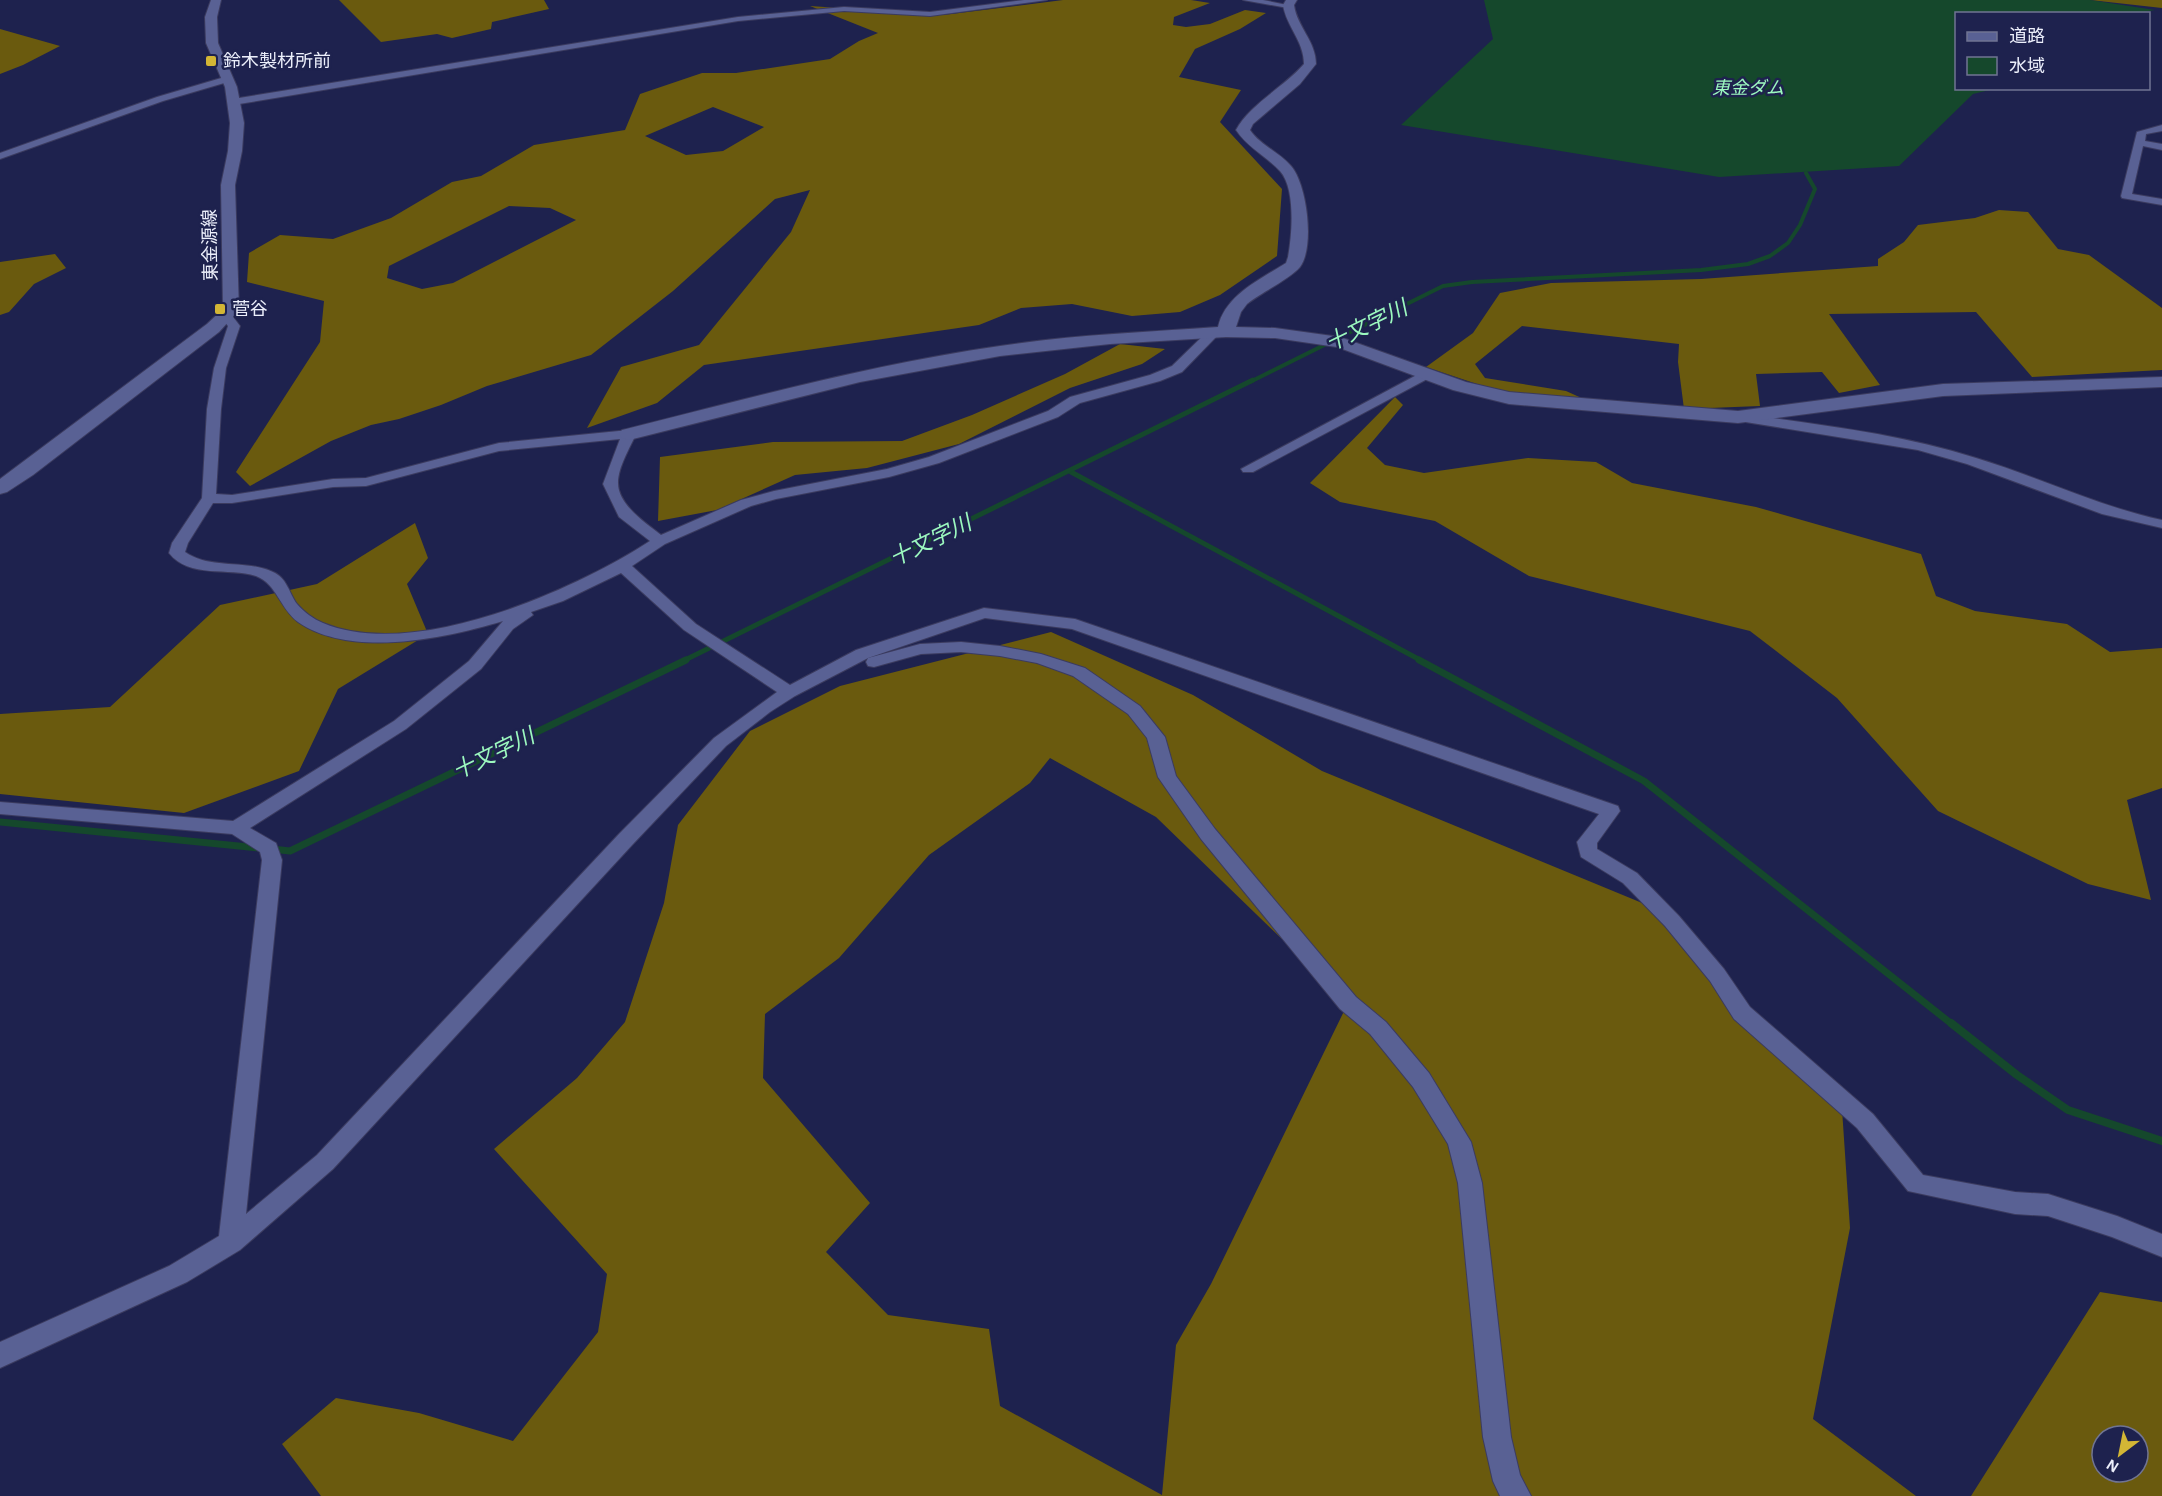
<svg xmlns="http://www.w3.org/2000/svg" width="2162" height="1496" viewBox="0 0 2162 1496" font-family="'Alegreya Sans','Noto Sans JP',sans-serif">
<style>
.forest{fill:#6a5a0e;fill-rule:evenodd}
.water{fill:#15482c}
.lines{fill:none;stroke-linecap:round;stroke-linejoin:round}
.stream-far3{stroke:#15482c;stroke-width:4}
.stream-far2{stroke:#15482c;stroke-width:5}
.stream-far1{stroke:#15482c;stroke-width:7}
.stream{stroke:#15482c;stroke-width:8}
.street-casing{stroke:#3b3b5f;stroke-width:2}
.secondary-casing{stroke:#3b3b5f;stroke-width:2}
.street{fill:#596194;fill-rule:evenodd}
.secondary{fill:#596194;fill-rule:evenodd}
.poi-dot{fill:#d3b635;stroke:#1e224e;stroke-width:2}
.labels{text-anchor:middle;stroke-width:5;stroke-linejoin:round;paint-order:stroke}
.far-poi-label{font-size:18px;fill:#eceffb;stroke:#1e224e;text-anchor:start}
.far-water-label{font-size:18px;font-style:italic;fill:#9cf9bf;stroke:#1e224e}
.far-street-label{font-size:18px;fill:#eceffb;stroke:#1e224e}
.water-label{font-size:22px;font-style:italic;fill:#9cf9bf;stroke:#1e224e}
</style>
<rect width="100%" height="100%" fill="#1e224e"/>
<!-- forest -->
<g class="forest">
<path d="M339 0H544L549 9 492 22 491 29 452 38 437 34 381 42Z"/>
<path d="M1063 0H1191L1210 3 1174 17 1173 25 1186 27 1210 24 1245 10 1266 13 1240 29 1195 49 1179 77 1241 90 1220 122 1282 189 1277 256 1220 295 1180 312 1132 316 1072 304 1021 308 979 325 704 365 657 403 587 428 621 367 699 345 791 232 810 190 775 199 673 291 591 355 487 386 441 405 399 419 371 425 331 441 250 486 236 472 320 342 324 301 247 282 249 253 280 235 333 239 391 218 452 182 481 176 534 145 625 130 640 94 702 73H736L830 59 859 41 878 33 810 6 943 15ZM713 107 764 127 723 151 686 155 645 136ZM509 206 550 208 576 220 453 283 422 289 387 278 389 266Z"/>
<path d="M2090 0H2162V8Z"/>
<path d="M0 29 60 46 23 65 0 74Z"/>
<path d="M1999 210 2028 212 2058 249 2089 255 2162 308V370L2032 377 1976 312 1829 314 1880 385 1839 393 1822 372 1756 374 1760 406 1684 409 1678 362 1679 344 1522 326 1475 364 1485 378 1566 391 1586 400 1498 391 1426 367 1473 333 1500 293 1551 283 1701 279 1878 266V259L1904 242 1918 225 1975 218Z"/>
<path d="M55 254 66 268 34 284 9 312 0 315V262Z"/>
<path d="M1120 344 1165 349 1142 364 1070 388 959 444 867 468 795 475 717 510 658 521 660 457 773 442 902 441 972 415 1065 374Z"/>
<path d="M1395 397 1403 405 1367 448 1385 465 1424 473 1528 458 1596 462 1632 483 1756 507 1921 554 1936 596 1975 611 2067 624 2110 652 2162 648V788L2127 800 2151 900 2088 884 1938 811 1837 698 1750 631 1529 576 1435 521 1340 502 1310 483Z"/>
<path d="M415 523 428 558 407 584 428 634 338 689 299 771 184 813 0 794V714L110 707 220 605 317 584Z"/>
<path d="M1051 632 1193 695 1322 771 1647 905 1749 1028 1842 1109 1850 1228 1813 1419 1916 1496H321L282 1444 336 1398 419 1413 513 1441 598 1332 607 1274 494 1149 577 1078 625 1022 664 903 678 825 750 731 840 686ZM1050 758 1156 817 1348 1003 1211 1284 1176 1345 1162 1495 1000 1406 989 1329 888 1315 826 1252 870 1203 763 1078 765 1014 839 958 929 855 1030 783Z"/>
<path d="M2100 1292 2162 1302V1496H1971ZM2102 1436H2138V1472H2102Z"/>
</g>
<!-- water -->
<path class="water" d="M1484 0H2090L2155 10 2131 14H1956V88L1994 89 1973 94 1899 166 1719 177 1401 125 1493 39Z"/>
<g class="lines">
<!-- stream-far3 -->
<path class="stream-far3" d="M1250 382 1443 286 1472 282 1701 270 1748 264 1770 256 1788 243 1800 225 1815 189 1806 173"/>
<!-- stream-far2 -->
<g class="stream-far2">
<path d="M1071 472 1422 661"/>
<path d="M683 661 1253 380"/>
</g>
<!-- stream-far1 -->
<g class="stream-far1">
<path d="M1419 660 1644 781 1953 1025"/>
<path d="M0 822 259 848"/>
<path d="M272 849 290 851 686 660"/>
</g>
<!-- stream -->
<path class="stream" d="M1951 1023 2017 1075 2068 1110 2162 1141"/>
<defs>
<g id="street">
<path d="M1024 0H1047L930 16 844 11 738 21 233 105 228 102 233 99 738 17 844 7 930 12Z"/>
<path d="M1243 0H1263L1292 6 1288 8Z"/>
<path d="M228 76 231 77V81L163 101 0 159V153L157 97Z"/>
<path d="M2162 125V131L2146 134 2145 141 2162 144V150L2143 146 2132 194 2162 199V205L2122 198 2121 196 2137 132Z"/>
<path d="M226 312 230 313 240 326 226 368 221 409 216 494 232 495 333 479 366 478 499 443 629 430 636 434C630 448 618 467 618 483 618 505 646 523 661 535L741 500 774 491 887 469 929 457 1048 411 1070 397 1150 375 1172 366 1209 330H1217V336L1182 372 1160 381 1080 403 1058 417 939 463 889 477 776 499 751 506 665 544 632 566 696 624 790 685 856 650 984 608 1075 619 1618 806 1620 811 1597 843V849L1637 873 1679 916 1724 969 1750 1007 1873 1114 1923 1175 2015 1192 2048 1194 2117 1216 2162 1234V1257L2112 1237 2048 1216 2015 1214 1908 1191 1857 1128 1734 1019 1710 981 1665 926 1623 883 1581 857 1577 842 1599 814 1072 629 985 618 868 658 795 696 770 712 726 746 633 844 333 1169 240 1250 187 1282 0 1368V1342L169 1266 219 1236 262 860 260 852 232 834 0 814V802L233 821 394 721 469 661 503 621C447 638 351 659 298 622 280 609 277 584 256 576 229 567 189 579 169 553L172 543 202 498 207 409 214 368 228 326 220 316ZM620 439 603 484 619 517 650 541C573 591 414 661 323 623 313 619 304 612 297 604 289 593 287 578 273 572 245 559 211 570 185 552L188 543 213 503H232L333 487 366 486 499 451ZM621 573 684 630 777 692 714 738 619 834 317 1155 246 1214 282 860 276 843 250 828 406 729 481 669 513 629 533 615 531 612 563 601Z"/>
<path d="M1426 370 1431 371 1432 374 1431 377 1253 472H1243L1241 469Z"/>
<path d="M1738 413C1818 425 1898 433 1976 458 2039 477 2097 506 2162 520V528L2102 514 1967 464 1918 450 1733 420 1731 417Z"/>
<path d="M961 642 1000 646 1041 654 1085 668 1140 706 1165 737 1176 776 1215 829 1356 997 1386 1022 1429 1073 1471 1142 1482 1183 1511 1437 1520 1475 1531 1496H1500L1493 1481 1483 1437 1458 1183 1448 1144 1413 1087 1370 1034 1340 1009 1201 839 1158 777 1147 738 1128 714 1073 676 1037 663 1000 656 961 652 921 654 874 667 868 666 866 662 868 658 920 644Z"/>
</g>
<g id="secondary">
<path d="M211 0H221L217 17 218 43 237 87 244 123 242 151 235 185 239 310 219 332 33 475 7 492 0 494V479L207 324 223 309 221 185 228 151 230 123 225 87 206 43 205 17Z"/>
<path d="M1286 0H1297L1294 5C1297 27 1316 41 1316 64L1300 84 1253 124 1250 130C1260 145 1279 152 1291 166 1307 184 1315 247 1300 267 1291 278 1261 293 1247 304L1241 312 1236 327 1275 328 1340 337 1466 382 1509 392 1738 411 1943 384 2162 377V387L1943 396 1738 423 1509 404 1453 390 1337 347 1275 338 1226 337 1110 344 1000 356 860 382 629 440 622 438 619 434 622 430C747 399 873 364 1000 346 1072 335 1146 332 1218 327 1225 295 1261 279 1286 263L1288 257C1292 235 1296 189 1280 171 1266 156 1248 148 1236 130 1249 105 1285 86 1304 64 1304 41 1286 26 1283 5Z"/>
</g>
</defs>
<!-- street casing -->
<use href="#street" class="street-casing"/>
<!-- secondary casing -->
<use href="#secondary" class="secondary-casing"/>
<!-- street -->
<use href="#street" class="street"/>
<!-- secondary -->
<use href="#secondary" class="secondary"/>
</g>
<!-- markers -->
<g class="poi-dot">
<rect x="205" y="55" width="12" height="12" rx="3"/>
<rect x="214" y="303" width="12" height="12" rx="3"/>
</g>
<g class="labels">
<!-- far-poi labels -->
<g class="far-poi-label">
<text x="223" y="67">鈴木製材所前</text>
<text x="232" y="315">菅谷</text>
</g>
<!-- far-water labels -->
<g class="far-water-label">
<text x="1748" y="94">東金ダム</text>
</g>
<!-- far-street labels -->
<g class="far-street-label">
<text transform="translate(210 245) rotate(-91)" y="6">東金源線</text>
</g>
<!-- water labels -->
<g class="water-label">
<text transform="translate(1366 325) rotate(-26)" y="8">十文字川</text>
<text transform="translate(930 540) rotate(-26)" y="8">十文字川</text>
<text transform="translate(493 753) rotate(-26)" y="8">十文字川</text>
</g>
</g>
<!-- legend -->
<rect x="1955" y="12" width="195" height="78" fill="#1e224e" stroke="#707493" stroke-width="1.5"/>
<rect x="1967" y="32" width="30" height="9" fill="#596194" stroke="#707493" stroke-width="1.5"/>
<text x="2009" y="42" font-size="18" fill="#eceffb">道路</text>
<rect x="1967" y="57" width="30" height="18" fill="#15482c" stroke="#707493" stroke-width="1.5"/>
<text x="2009" y="72" font-size="18" fill="#eceffb">水域</text>
<!-- north arrow -->
<g transform="translate(2120 1454) rotate(212)"><circle r="28" fill="#1e224e" stroke="#707493" stroke-width="1.5"/>
<path d="M0-4.5L10 22L0 15L-10 22Z" fill="#d3b635"/>
<text y="-9" font-size="16" font-weight="bold" text-anchor="middle" fill="#eceffb">N</text>
</g>
</svg>
